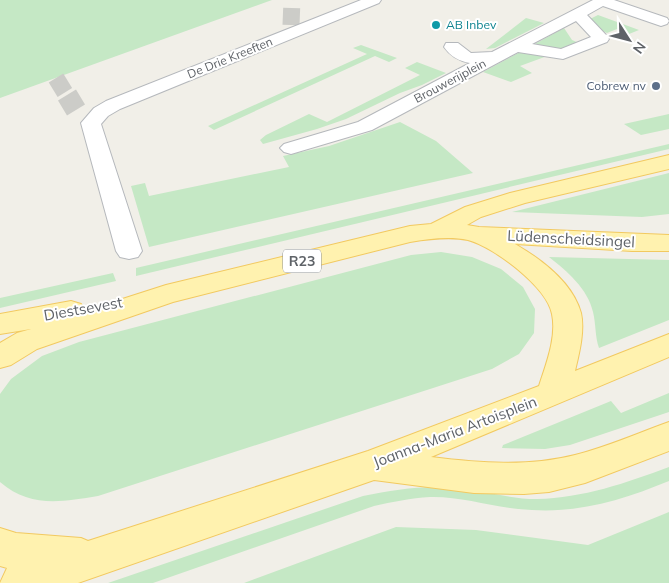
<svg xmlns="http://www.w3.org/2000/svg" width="669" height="583" viewBox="0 0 669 583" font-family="Mulish,sans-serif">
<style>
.green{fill:#c5e8c5}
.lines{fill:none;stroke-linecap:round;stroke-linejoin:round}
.minor-tunnel-far1{stroke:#ccccc8;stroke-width:17;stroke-dasharray:17 8;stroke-linecap:butt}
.minor-tunnel{stroke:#ccccc8;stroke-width:21;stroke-dasharray:21 11;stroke-linecap:butt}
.minor-casing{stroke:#b5b8bc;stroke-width:2}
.major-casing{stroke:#f2c960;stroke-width:2}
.minor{fill:#fff;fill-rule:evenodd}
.major{fill:#fff2af;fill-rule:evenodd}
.culture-dot{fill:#0f9aa8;stroke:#fff;stroke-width:2}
.service-dot{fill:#5c6f8a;stroke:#fff;stroke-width:2}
.labels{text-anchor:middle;stroke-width:4;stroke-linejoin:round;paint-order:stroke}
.far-culture-label{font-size:12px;fill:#0d838f;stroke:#fff;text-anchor:start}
.far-street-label{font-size:12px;fill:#5f6368;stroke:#fff}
.far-service-label{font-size:12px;fill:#4e5e75;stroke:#fff;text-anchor:end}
.shield{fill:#fff;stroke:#8f9295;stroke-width:1}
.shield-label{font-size:14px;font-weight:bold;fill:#5f6368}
.street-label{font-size:15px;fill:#5f6368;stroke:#fff}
</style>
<rect width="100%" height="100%" fill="#f1efe8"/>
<!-- green -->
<g class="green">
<path d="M0 0H272L0 98Z"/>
<path d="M598 15 639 30 629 34 617 29 607 33 598 29 590 19Z"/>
<path d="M526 18 544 23 495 48 486 49Z"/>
<path d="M564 28 572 40 579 43 563 50 533 45Z"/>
<path d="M361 45 397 58 389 62 375 56 214 130 208 126 367 54 353 48Z"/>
<path d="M522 51 550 55 520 66 532 73 511 82 483 72Z"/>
<path d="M417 62 446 73 422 85 400 93 346 119 317 129 263 144 260 140 266 135 309 114 327 122 420 75 405 68Z"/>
<path d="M669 114V129L641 135 624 124Z"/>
<path d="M400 122 436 141 473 173 149 247 131 186 145 183 149 196 289 167 283 156 329 146Z"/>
<path d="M669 144V149L136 276V268Z"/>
<path d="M669 173V214L642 217 512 212Z"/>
<path d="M441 252 472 257 501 269 523 287 535 309 534 333 519 354 492 369 98 496C61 502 30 508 0 482V394L11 379 42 356 79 342 411 255Z"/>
<path d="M549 257 669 260V320L599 348C595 337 596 324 593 312 588 289 567 271 549 257Z"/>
<path d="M113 273 116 281 0 308V298Z"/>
<path d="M669 393V412L570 445 545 449 502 448 503 445 611 401 621 413Z"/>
<path d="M669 467V481C625 499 581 513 532 510 498 509 463 496 430 497 411 498 392 502 374 506L153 583H108L363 496C397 489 430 484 465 489 489 492 512 499 537 499 583 498 626 483 669 467Z"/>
<path d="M669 512V583H244L396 527 476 530 588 545Z"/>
</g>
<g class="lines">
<!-- minor-tunnel-far1 -->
<g class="minor-tunnel-far1">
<path d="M291 25 292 0"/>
<path d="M56 78 67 96"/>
</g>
<!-- minor-tunnel -->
<path class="minor-tunnel" d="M67 95 76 110"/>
<defs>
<g id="minor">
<path d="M361 0H381L379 3 120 109 108 116 101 124 142 251 138 257 129 259 120 257 116 251 81 123 94 108 106 101Z"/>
<path d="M593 0H614L667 18 669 21 667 24 661 26 603 6 587 15 607 36 609 39 607 42 563 59 518 52 372 130 291 154 284 152 280 148 284 144 358 122 470 63C459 61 451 57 444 47L446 43H458L471 53 492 52ZM576 21 591 37 561 49 532 44Z"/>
</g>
<path id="major" d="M669 155V169L525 203 481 217 467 225 479 227 669 235V251H632L515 244C541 259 573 283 581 313 585 331 579 354 575 371L669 334V357L431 457C479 463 528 467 575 455 607 447 638 433 669 422V451L585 483 549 492 524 494 474 493 374 480 78 583H0L7 568 0 566V528L16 533 81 538 88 541 368 451 539 386C546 364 557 337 552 314 547 287 494 247 468 240 449 236 428 239 410 242L173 302 37 349 11 365 0 368V343L17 333 31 329 0 334V314L71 301 81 304 85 311 166 285 410 226 431 224 465 207 510 193Z"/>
</defs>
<!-- minor casing -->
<use href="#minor" class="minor-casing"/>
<!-- major casing -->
<use href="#major" class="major-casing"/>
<!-- minor -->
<use href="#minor" class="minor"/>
<!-- major -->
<use href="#major" class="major"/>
</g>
<!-- markers -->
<circle class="culture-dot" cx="436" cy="25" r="5"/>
<circle class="service-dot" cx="656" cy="86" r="5"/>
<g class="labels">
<!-- far-culture labels -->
<g class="far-culture-label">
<text x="446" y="29">AB Inbev</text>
</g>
<!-- far-street labels -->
<g class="far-street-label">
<text transform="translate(230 58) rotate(-22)" y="4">De Drie Kreeften</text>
<text transform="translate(450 81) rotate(-28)" y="4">Brouwerijplein</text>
</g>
<!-- far-service labels -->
<g class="far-service-label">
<text x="646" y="90">Cobrew nv</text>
</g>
<!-- shield labels -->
<rect class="shield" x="283" y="249.5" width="38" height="23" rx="4"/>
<g class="shield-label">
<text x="302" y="266">R23</text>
</g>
<!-- street labels -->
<g class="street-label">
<text transform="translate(571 239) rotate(3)" y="5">Lüdenscheidsingel</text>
<text transform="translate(83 309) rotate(-10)" y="5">Diestsevest</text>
<text transform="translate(455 432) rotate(-21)" y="5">Joanna-Maria Artoisplein</text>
</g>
</g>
<!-- north arrow -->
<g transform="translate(629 40) rotate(126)" stroke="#ffffff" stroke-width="4" paint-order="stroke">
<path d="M0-4L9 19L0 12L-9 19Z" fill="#5f6368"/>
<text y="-8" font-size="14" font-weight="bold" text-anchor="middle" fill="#5f6368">N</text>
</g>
</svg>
